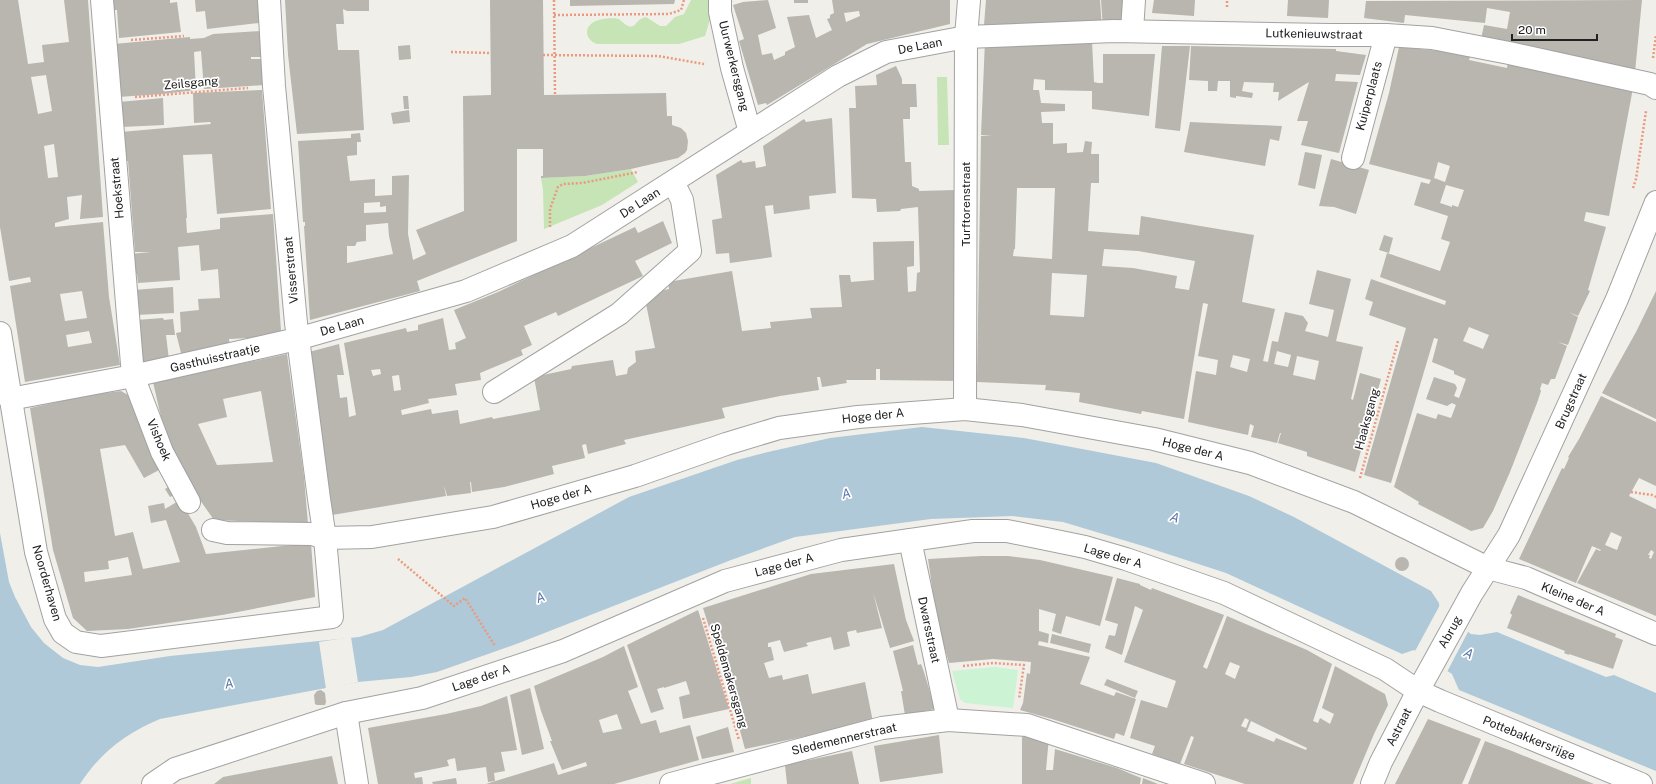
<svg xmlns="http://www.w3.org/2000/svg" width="1656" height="784" viewBox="0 0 1656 784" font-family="'Public Sans',sans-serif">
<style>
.grass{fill:#c6e4b5}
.park{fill:#ccf4d4}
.water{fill:#afc9d8}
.pier{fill:#f0efe9}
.building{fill:#b9b5af;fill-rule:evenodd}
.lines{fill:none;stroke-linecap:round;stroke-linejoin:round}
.minor-casing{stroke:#a2a2a2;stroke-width:24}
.path{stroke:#eb997f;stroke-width:2.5;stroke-dasharray:2 2;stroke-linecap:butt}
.minor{stroke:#fff;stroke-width:22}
.labels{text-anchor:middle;stroke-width:3.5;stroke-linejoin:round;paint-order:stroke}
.street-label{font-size:12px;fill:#212121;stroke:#fff}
.water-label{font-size:13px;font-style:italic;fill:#5775a7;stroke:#fff}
</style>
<rect width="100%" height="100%" fill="#f0efe9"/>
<!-- grass -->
<g class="grass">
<path d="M691 0H711V16L705 36 679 44H597C588 41 583 31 591 24 596 19 612 17 619 19 637 36 632 20 646 17L660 26H666L675 17 684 14Z"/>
<path d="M937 77H947L949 145H938Z"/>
<path d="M631 169 638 182 602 205 544 229 543 190 541 178 585 176Z"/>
<path d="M751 778V784H730Z"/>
</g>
<!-- park -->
<path class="park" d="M995 667 1018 670 1013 708 965 703 960 699 952 671Z"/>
<!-- water -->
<path class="water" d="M922 427 1024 438 1156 463 1249 496 1294 517 1431 591 1439 603 1440 611 1471 634 1480 635 1497 632 1606 677 1614 675 1656 693V771L1459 690 1452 674 1414 650 1402 654 1226 573 1143 546 1063 522 1012 516 931 519 795 537 731 560 519 643 437 672 411 677 358 682 160 719C126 733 100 753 80 784H0V533L9 582 15 597 31 627 44 643 63 658 80 665 98 667 170 656 359 637 383 630 629 497 737 460 768 452 830 438Z"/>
<!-- pier -->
<g class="pier">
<path d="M1441 603 1442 610 1469 630 1447 672 1414 653Z"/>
<path d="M351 637 358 682 326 689 319 642Z"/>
</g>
<!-- building -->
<g class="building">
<path d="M0 0H18L28 64 44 62 42 45 69 42 64 0H88L103 217 80 219 82 195 67 197 69 219 55 223V227L103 222 109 297 120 365 25 382 10 286 31 282 30 277 9 281 0 227ZM46 75 52 111 38 114 31 77ZM54 144 58 177 48 178 44 146ZM82 291 87 318 65 321 60 294ZM89 331 92 343 68 347 66 335Z"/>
<path d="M112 0H170V3L177 2 181 32 119 38 117 10H113Z"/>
<path d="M195 0H258L259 23 207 29 205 11 196 12Z"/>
<path d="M285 0H369V11H347L343 9 344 24H336L338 50H359L364 130 297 134 288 55Z"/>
<path d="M490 0H543L544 95 666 93 667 116H672V125L681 128 686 133 688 141 687 150 685 153 678 158 631 169 585 176 541 178V176H543V149H517V241L417 281 420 291 310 320 304 226H305V222H303L298 141 351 138V134L360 133 361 142H357V155L347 156 350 181 375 179V196L392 195V176L409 175 408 234 413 260 426 254 416 230 464 211 463 96 491 95ZM380 202V207L386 206V212L364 213V203ZM388 223 389 236 393 254 347 263V246H355L357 242 366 241V225Z"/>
<path d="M570 0H675L674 4 570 6Z"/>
<path d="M768 0 776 28 758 35 762 55 772 53 774 60 785 55V52L795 47 787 17 809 15 816 38 832 30 827 19 830 18V15L834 13 832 0H950V24L867 44 767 105 766 103 758 105 739 41 744 39 733 5 743 2ZM859 11 860 16 846 22 844 13Z"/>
<rect x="794" y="0" width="14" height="3"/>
<path d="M986 0H1100L1102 28 1032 24 984 25Z"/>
<path d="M1101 0H1123L1124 27 1103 28Z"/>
<path d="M1154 0H1195L1194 16 1152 13Z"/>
<path d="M1288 0H1329L1328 18 1287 16Z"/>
<path d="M1642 0 1635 72 1481 39 1484 25 1507 29 1510 12 1487 8 1485 23 1405 15 1404 23 1364 18 1366 1H1362Z"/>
<path d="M260 31 262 57H251V59H262L264 85 204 89 201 51 194 52 196 90 162 94 118 97 114 44 190 37V39L204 38 213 34Z"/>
<path d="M985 41H1092L1094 82 1098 83H1103V54H1155L1149 116 1092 109V91L1045 90V80L1034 79 1033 90H1039L1041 103 1065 104V111L1041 112 1042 123H1053V144L1067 143V153L1083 152 1085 141 1092 142 1091 154H1099V183H1091L1088 231 1139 235 1141 216 1254 235 1242 302 1275 309 1263 361 1268 362 1272 341 1278 342 1285 312 1303 316 1308 323 1305 331 1328 337 1334 310 1309 304 1317 270 1351 279 1336 341 1363 347 1351 399 1353 400 1360 373 1381 379 1355 472 1307 456V452L1278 443 1281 433H1280L1277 443 1251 437 1254 426 1250 424 1248 435 1188 422 1196 371 1216 375 1218 360 1198 356 1208 304 1203 303 1184 419 1142 411 1141 414 1079 402 1080 393 1045 390 1046 385 977 382 981 136H992L981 135ZM1017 188H1055L1052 259 1013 256 1014 249H1015ZM1104 249 1138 251 1195 261 1189 290 1175 288 1177 276 1133 268 1102 266ZM1052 273 1087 275 1084 317 1050 315ZM1277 351 1291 355 1288 367 1274 364ZM1233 355 1250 359 1247 372 1230 367ZM1297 356 1319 361 1315 380 1293 375Z"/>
<path d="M410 45 411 59 399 60 398 46Z"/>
<path d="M1162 46H1190L1180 131 1155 128Z"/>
<path d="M1191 46 1336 49V51L1366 55 1360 75 1336 74 1335 81 1358 82 1339 153 1301 145 1308 121H1297L1309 82 1278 101 1279 92H1273L1274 83 1244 82 1242 91 1253 93 1252 98 1236 96V98L1230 97V81H1218L1217 91H1208V81L1189 80Z"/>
<path d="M1399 47 1471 54 1469 60 1507 68 1508 62 1633 88 1609 216 1586 212 1584 221 1606 227 1588 290 1590 291 1578 316 1569 312 1578 317 1568 345 1558 342 1567 346 1555 379H1551L1548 385 1542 383 1540 389 1541 391 1537 403 1510 472 1493 511 1483 528 1471 531 1418 504 1419 502 1394 487 1417 413 1436 419 1438 414 1451 418 1456 405 1452 403 1447 406 1426 399 1434 377 1455 384 1457 388 1454 396 1459 398 1466 379 1454 374V371L1432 362 1438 339 1434 338 1391 483 1364 475 1406 328 1369 315 1373 302 1365 299 1371 279 1445 305 1446 301 1380 277 1387 253 1440 271 1450 242 1441 239 1448 216 1414 205 1421 182 1429 184 1431 180 1369 164 1389 93ZM1438 162 1450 166 1445 182 1434 178ZM1446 185 1464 190 1458 207 1452 205V207L1440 203ZM1469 327 1489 335 1483 349 1463 341Z"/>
<path d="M896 66 902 79V84H916L917 107H910V119H903L905 162H911L912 186 919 189V191L956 190 961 381 880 380V369H876V380H846L847 383 822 387 820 377H817L819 390 780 396 722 408 725 418 624 440 626 444 588 454 586 444 582 445 585 458 552 466 554 474 504 487 472 492 471 482H470L471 493 447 496 444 485 446 496 332 515 309 352 339 344 344 375H337L340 398 347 397 349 417 356 415 344 343 406 328 407 332 418 330V325L443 318 449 350 456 349 455 343 466 338 454 310 498 292 635 227 638 233 663 221 672 243 635 261 643 276 558 316 556 312 524 326 532 345 521 350 523 355 480 373 481 380 455 384 457 395 428 399 429 403 401 410 402 415 431 409 432 414 458 410 460 424 492 417 493 419 540 410 534 377 571 369 572 366 613 360 616 376 627 374 628 368 636 362 635 351 655 348 644 294 669 289 668 282 732 271 742 331 771 328 770 322 812 318 810 308 842 307 839 275H850L851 282 874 280 873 242 914 241V266L907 267 908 292 916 291 917 273 920 272 918 207 901 209 900 211 877 212 876 199 852 198 849 108H856L855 86 877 85 876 75ZM380 369 381 374 373 376 371 370ZM399 375 401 390 394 391 392 376Z"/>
<path d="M262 90 271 209 217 214 212 154 183 155 187 218H186L187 233 220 229V218L273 214 281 331 276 332V337L229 339 230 347 182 357 176 333 181 332 180 312 199 310 198 299 220 298 218 269 201 271 199 245 178 247 180 280 138 283 137 274H131L130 254 151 252H135L128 161H123L121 132 211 124 210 122 194 123 193 93Z"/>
<path d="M403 96H408L409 109H404Z"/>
<path d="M163 98 164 125 121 127 119 102Z"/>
<path d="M409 110 410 122 393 124 391 113Z"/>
<path d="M832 118 836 193 809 196 810 209 774 214 773 205 765 206 772 257 730 263 729 253 716 254 712 220 722 218 716 175 741 160 743 163 755 161 756 168 766 166 763 146 804 119 806 122Z"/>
<path d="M1190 122 1232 124 1282 126 1279 141 1270 139 1265 166 1184 152Z"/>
<path d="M1305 152 1322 155 1315 189 1298 185Z"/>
<path d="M1331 159 1369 170 1356 214 1334 207 1319 206Z"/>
<path d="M1384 235 1393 238 1389 253 1379 250Z"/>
<path d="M173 287 174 313 136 315 133 290Z"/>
<path d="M1656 291V419L1602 393 1636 332Z"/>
<path d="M163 318 164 320 173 319 175 335H166L169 360 142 366 136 320Z"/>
<path d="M287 354 304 477 308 524 214 520 188 483 164 430 153 382ZM261 391 273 462 217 465 198 424 227 417 223 399Z"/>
<path d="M121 391 128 395 143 434 159 470 144 478 125 445 100 449 115 536 133 532 143 569 180 562 166 520 151 523 148 506 164 503 165 509 180 500 196 527 206 554 311 543 315 597 222 615 128 629 87 631 73 618 53 550 30 408 89 395ZM128 557 132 575 85 582 84 572 109 569 108 561Z"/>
<path d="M1601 396 1656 422V486L1639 478 1629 496 1656 509V616L1577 583 1596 549 1600 551 1601 550 1592 546 1576 583 1519 559 1562 468 1564 469 1569 458 1568 457 1579 439ZM1611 532 1622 537 1617 550 1605 545ZM1651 550 1654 552 1651 559 1649 558 1650 555H1648Z"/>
<path d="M171 485 176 494 170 497 165 489Z"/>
<path d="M981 556H1008L1040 560 1113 577 1100 626 1066 616 1061 634 1052 631 1056 614 1039 609V631L1049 634 1048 643 1039 641 1038 645 1090 657 1080 684 1114 696 1116 692 1136 699 1124 736 1116 733 1114 739 1052 719 1020 710 1023 703 1027 673 1030 674 1031 662 993 659 949 663 937 621 928 559Z"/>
<circle cx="1402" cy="564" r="7"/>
<path d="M894 564 906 620 914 641 890 648 873 592 882 628 857 633 856 630 847 632 850 646 834 650 831 637 806 643 808 646 784 652 780 640 768 643V647H771L774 660 764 663 769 678 782 675 783 680 808 674 812 694 865 682 873 722 745 749 730 694 703 608 811 574Z"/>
<path d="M1117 578 1140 584V585L1151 590 1152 588 1224 615 1203 667 1207 669 1227 616 1307 650 1332 664 1313 721 1318 723 1320 718 1330 724 1334 714 1322 708 1335 666 1385 694 1388 705 1374 734 1353 784H1245L1184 764 1194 737 1191 736 1180 764 1152 754 1155 746 1130 738 1141 700 1167 708 1176 681 1124 662 1143 610 1135 606 1122 655 1105 648 1109 635 1115 636 1118 624 1105 620ZM1230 662 1240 666 1235 679 1225 674ZM1245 718 1249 720 1246 728 1241 726ZM1251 721 1307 748 1306 750 1276 738 1274 742 1247 731Z"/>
<path d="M1518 595 1616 634 1615 637 1623 640 1613 669 1569 654V655L1564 653 1565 651 1507 628 1512 615 1510 613Z"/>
<path d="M698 610 729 709 683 719 679 697 690 694 686 681 664 688V687L657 689 664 709 651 713 627 645Z"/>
<path d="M1052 634 1091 644 1089 653 1050 643Z"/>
<path d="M913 645 918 665 921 664 924 672 935 709 905 715 901 691H903L893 651Z"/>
<path d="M624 646 638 687 628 691 641 724 656 720 660 733 690 725 699 760 614 784H486L554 763 558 775 587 766 586 762 562 770 550 741H552L541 711 534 686 603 657ZM617 714 622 729 603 733 599 720Z"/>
<path d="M1107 679 1138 691 1135 698 1104 685Z"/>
<path d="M530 688 544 749 522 755 510 695Z"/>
<path d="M321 690 325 693 326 702 325 705H317L315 704 314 695 317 691Z"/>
<path d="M507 696 517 750 501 752 505 771 494 773 495 781 488 782 486 767 457 771 455 758 447 760 449 766 414 773 415 778 422 777 423 784H378L368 728 446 714 481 706Z"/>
<path d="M1428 719 1481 739 1462 784H1395Z"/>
<path d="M728 727 734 752 702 759 696 737Z"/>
<path d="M1024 731 1049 737 1046 770H1053L1055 749 1117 768 1141 778 1140 784H1022V738Z"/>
<path d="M939 735 943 773 880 782 874 746Z"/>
<path d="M1485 741 1512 751 1594 784H1468Z"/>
<path d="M852 751 859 784H787L785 765Z"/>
<path d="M332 756 338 784H214L223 777Z"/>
<path d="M456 778 457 784H433L432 782Z"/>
<path d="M1143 778 1158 784H1142Z"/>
</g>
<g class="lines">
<defs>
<g id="minor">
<path d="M102 0 133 376 162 452 189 502"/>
<path d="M720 0V12L732 68 750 132"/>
<path d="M1132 31 1134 0"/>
<path d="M1353 158 1386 35"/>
<path d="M0 333 36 552 55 619 63 633 76 642 101 646 332 617 325 538 319 499 296 323 274 86 269 0"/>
<path d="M494 392 619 314 690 251 682 200 673 182"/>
<path d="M10 399 133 376 297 339 466 291 572 246 838 76 886 52 966 37 1114 31 1330 35H1386L1432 38 1509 53 1650 84 1656 88"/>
<path d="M965 409 966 37 969 0"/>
<path d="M213 530 227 533 312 534 325 538 372 537 493 517 635 476 726 444 779 428 858 417 965 409 1022 415 1154 439 1250 463 1354 502 1488 568 1526 578 1656 634"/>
<path d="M910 540 948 720"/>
<path d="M346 713 357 784"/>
<path d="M153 784 175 769 346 713 422 698 563 651 725 581 841 550 973 531H1007L1085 547 1126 559 1224 593 1385 669 1418 691 1440 701 1641 784"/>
<path d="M671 784 882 728 948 720 1027 725 1204 784"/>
<path d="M1372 784 1381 762 1418 691 1472 593 1509 535 1617 299 1656 202"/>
</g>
</defs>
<!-- minor casing -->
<use href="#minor" class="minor-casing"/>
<!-- path -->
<g class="path">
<path d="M554 0 555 95"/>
<path d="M1227 7V0"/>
<path d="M554 15 669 14 681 10 684 0"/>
<path d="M131 40 184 36"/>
<path d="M451 52 490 53"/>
<path d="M543 55 658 56 704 64"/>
<path d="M1653 58 1656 35"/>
<path d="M135 97 248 88"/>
<path d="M1633 188 1636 179 1646 111"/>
<path d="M550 227V209L558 187 563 184 582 183 638 172"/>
<path d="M1360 478 1398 341"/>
<path d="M1631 492 1652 495 1656 497"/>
<path d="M398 559 454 606 465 598 495 646"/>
<path d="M703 618 739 740"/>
<path d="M963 666 993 663 1024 665 1019 699"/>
</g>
<!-- minor -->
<use href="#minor" class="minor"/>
</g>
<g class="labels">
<!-- street labels -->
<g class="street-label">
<text transform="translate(1314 34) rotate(1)" y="4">Lutkenieuwstraat</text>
<text transform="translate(920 46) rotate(-11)" y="4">De Laan</text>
<text transform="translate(734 66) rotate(76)" y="4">Uurwerkersgang</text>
<text transform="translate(191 83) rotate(-5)" y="4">Zeilsgang</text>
<text transform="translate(1369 96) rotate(-75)" y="4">Kuiperplaats</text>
<text transform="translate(117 188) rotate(-95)" y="4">Hoekstraat</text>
<text transform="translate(640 203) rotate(-33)" y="4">De Laan</text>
<text transform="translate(966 204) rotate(-90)" y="4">Turftorenstraat</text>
<text transform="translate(291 270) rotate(-95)" y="4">Visserstraat</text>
<text transform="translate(342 326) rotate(-16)" y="4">De Laan</text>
<text transform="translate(215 358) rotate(-13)" y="4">Gasthuisstraatje</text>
<text transform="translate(1571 401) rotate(-66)" y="4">Brugstraat</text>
<text transform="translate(873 416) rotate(-6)" y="4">Hoge der A</text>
<text transform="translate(1367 419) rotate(-75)" y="4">Haaksgang</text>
<text transform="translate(159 440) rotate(67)" y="4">Vishoek</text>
<text transform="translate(1193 449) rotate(14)" y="4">Hoge der A</text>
<text transform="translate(561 497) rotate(-16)" y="4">Hoge der A</text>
<text transform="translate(1113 556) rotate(16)" y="4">Lage der A</text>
<text transform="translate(784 565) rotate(-15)" y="4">Lage der A</text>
<text transform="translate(47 583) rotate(74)" y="4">Noorderhaven</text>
<text transform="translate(1573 599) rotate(23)" y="4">Kleine der A</text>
<text transform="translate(929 630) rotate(78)" y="4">Dwarsstraat</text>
<text transform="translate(1450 632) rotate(-61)" y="4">Abrug</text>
<text transform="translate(729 676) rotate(74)" y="4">Speldemakersgang</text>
<text transform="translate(481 678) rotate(-19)" y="4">Lage der A</text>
<text transform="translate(1399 727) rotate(-63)" y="4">Astraat</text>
<text transform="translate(1529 738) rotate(22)" y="4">Pottebakkersrijge</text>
<text transform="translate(844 739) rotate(-13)" y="4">Sledemennerstraat</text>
</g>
<!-- water labels -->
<g class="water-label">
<text transform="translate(846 493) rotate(-15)" y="5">A</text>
<text transform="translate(1175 517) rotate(19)" y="5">A</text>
<text transform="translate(540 597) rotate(-21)" y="5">A</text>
<text transform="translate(1469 653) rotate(26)" y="5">A</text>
<text transform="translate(229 683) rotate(-11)" y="5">A</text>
</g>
</g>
<!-- scale -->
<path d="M1512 34v6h85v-6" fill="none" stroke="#212121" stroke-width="2"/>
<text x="1518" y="34" font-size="12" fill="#212121" stroke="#ffffff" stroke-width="3" paint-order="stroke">20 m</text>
</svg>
